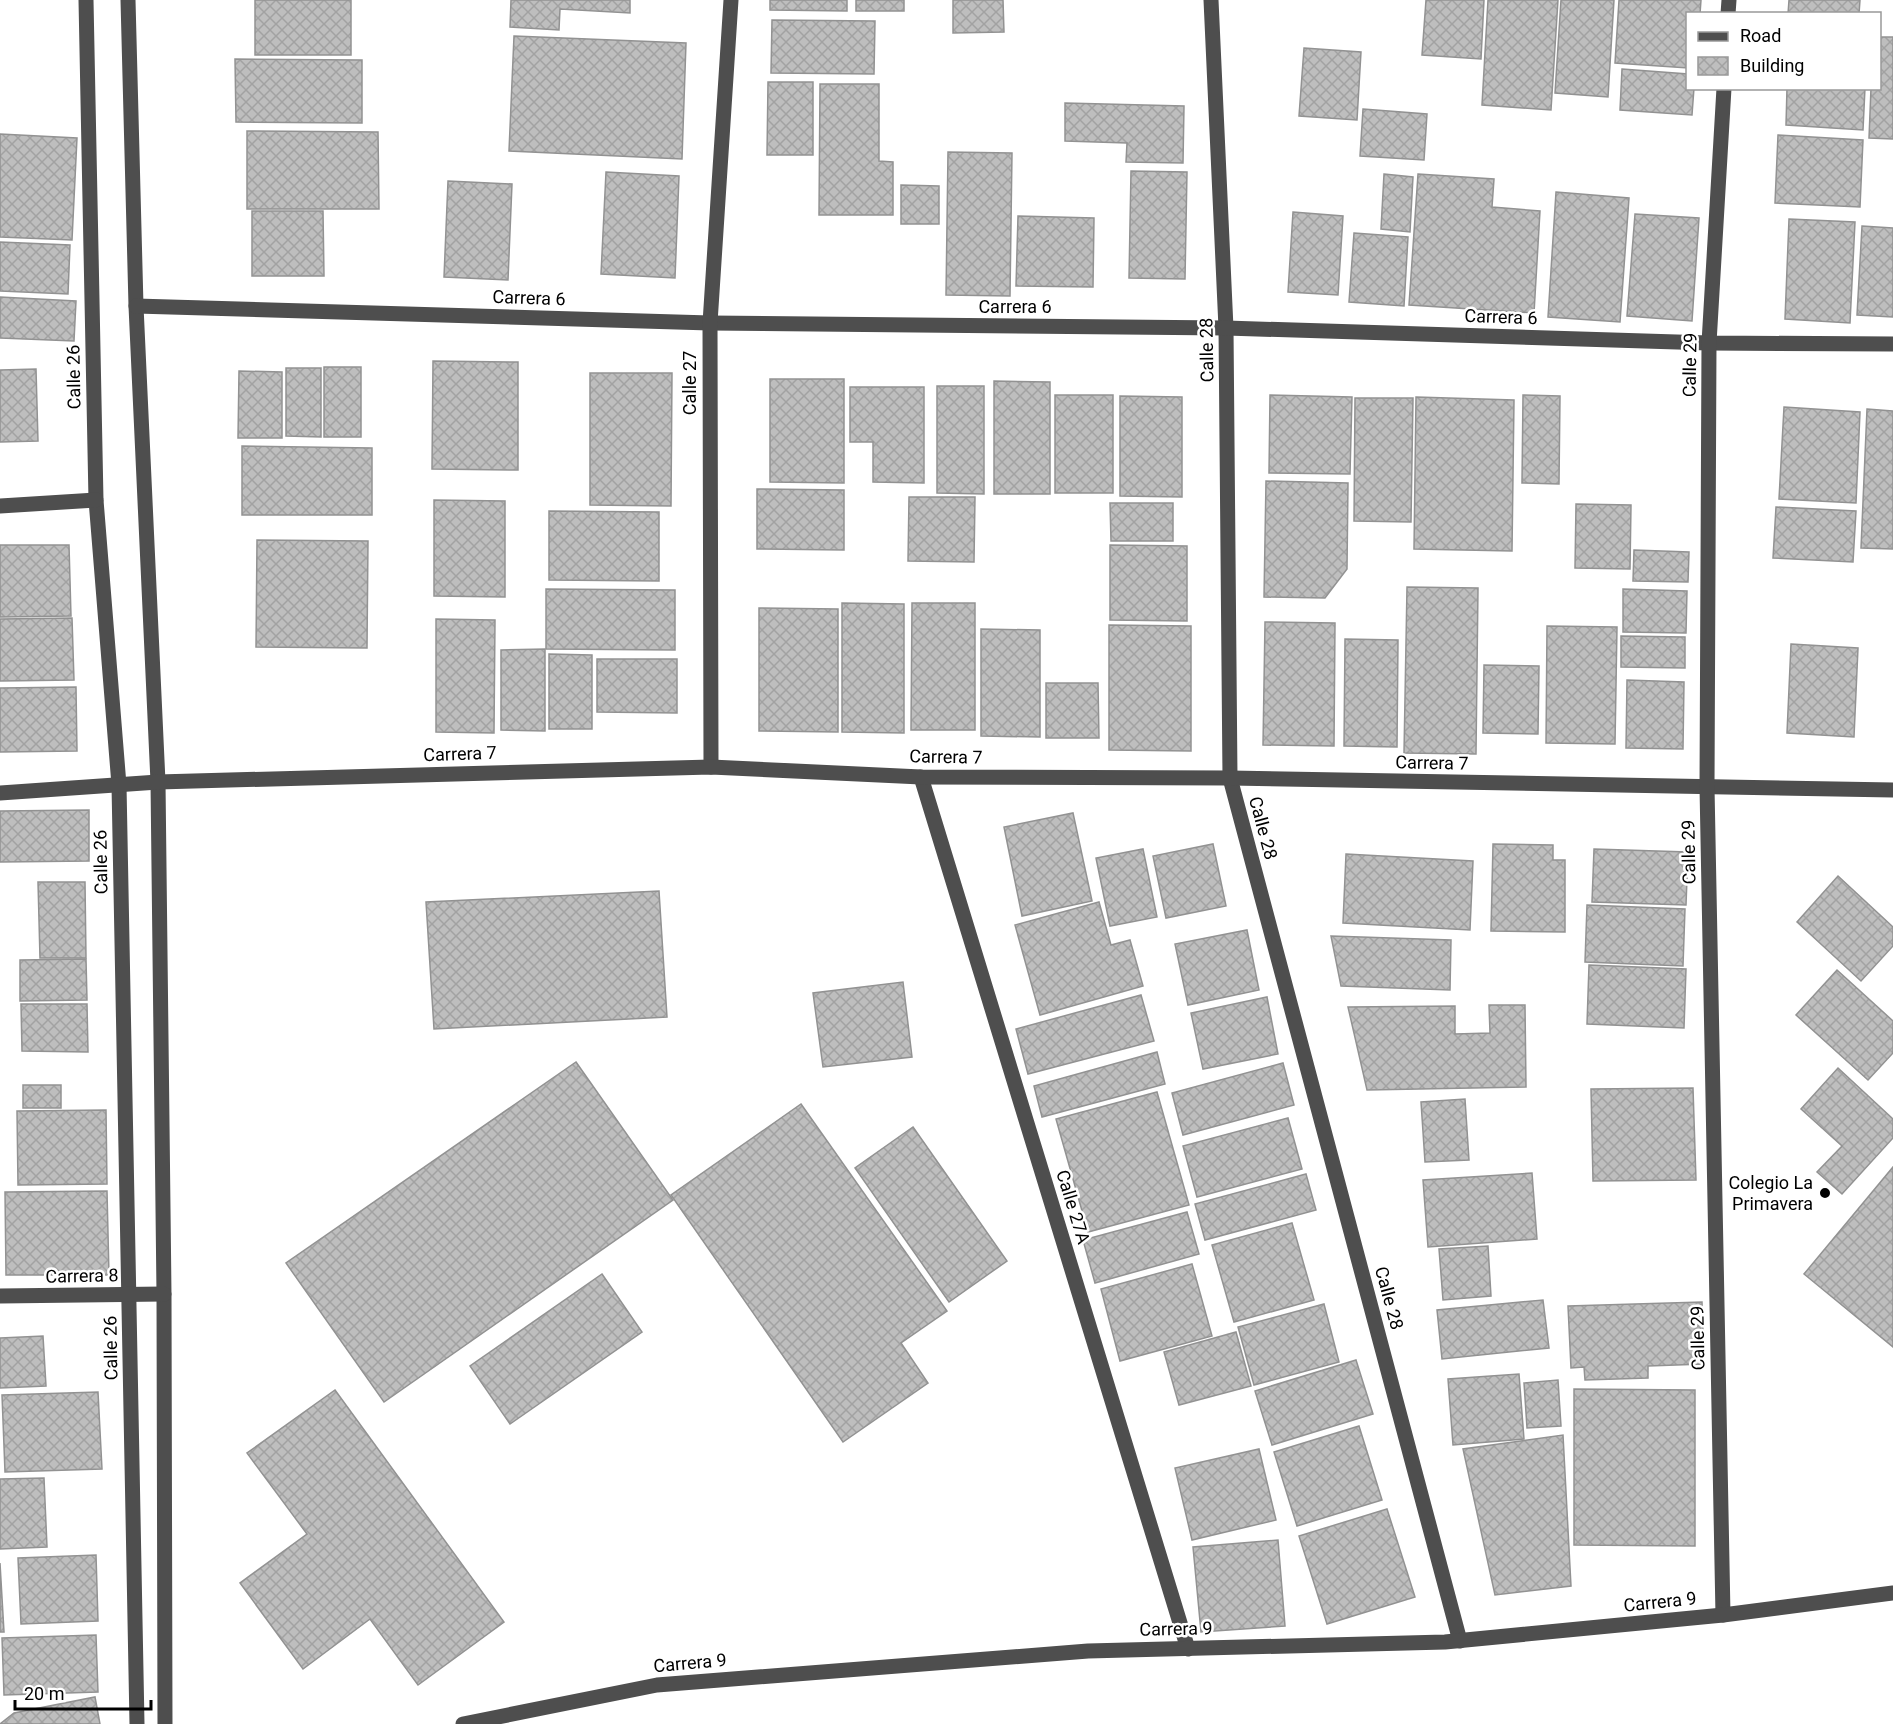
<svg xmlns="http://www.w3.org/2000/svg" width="1893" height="1724" viewBox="0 0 1893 1724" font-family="Roboto,sans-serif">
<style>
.building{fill:url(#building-cross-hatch);stroke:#929292;stroke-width:1.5}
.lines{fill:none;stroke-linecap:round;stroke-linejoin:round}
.minor{stroke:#4e4e4e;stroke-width:15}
.poi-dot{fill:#000;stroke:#fff;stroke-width:2}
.labels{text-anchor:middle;stroke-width:5;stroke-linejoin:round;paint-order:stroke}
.street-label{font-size:18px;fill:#000;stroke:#fff}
.poi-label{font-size:18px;fill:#000;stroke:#fff;text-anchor:end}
</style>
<defs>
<pattern id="building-cross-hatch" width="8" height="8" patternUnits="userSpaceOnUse" patternTransform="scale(1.5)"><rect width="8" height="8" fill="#bebebe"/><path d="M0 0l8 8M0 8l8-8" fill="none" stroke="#a2a2a2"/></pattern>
</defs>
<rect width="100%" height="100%" fill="#fff"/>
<!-- building -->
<g class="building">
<rect x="255" y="0" width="96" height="55"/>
<path d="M511 0H630V13L560 9 559 30 510 27Z"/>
<path d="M770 0H847V11L770 10Z"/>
<rect x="856" y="0" width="48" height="11"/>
<path d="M953 0H1003L1004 32 953 33Z"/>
<path d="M1426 0H1484L1481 59 1422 55Z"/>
<path d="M1488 0H1558L1551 110 1482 105Z"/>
<path d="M1561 0H1614L1608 97 1555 93Z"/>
<path d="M1619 0H1701L1700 14H1688V68L1615 63Z"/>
<path d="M1789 0H1860L1859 14H1788Z"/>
<path d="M772 20 875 21 874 74 771 73Z"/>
<path d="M514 36 686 43 682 159 509 151Z"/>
<path d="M1880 37H1893V139L1869 138 1871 88H1880Z"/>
<path d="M1304 48 1361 52 1357 120 1299 116Z"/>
<path d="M235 59 362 60V123L236 122Z"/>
<path d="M1622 69 1688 74V88H1694L1692 115 1620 110Z"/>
<path d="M768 82H813V155H767Z"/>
<path d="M820 84H879V161L893 162V215H819Z"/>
<path d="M1787 88H1865L1863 130 1786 125Z"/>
<path d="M1065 103 1184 106 1183 163 1126 162 1127 143 1065 141Z"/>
<path d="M1363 109 1427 114 1424 160 1360 156Z"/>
<path d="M247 131 378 132 379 209H247Z"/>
<path d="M0 134 77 138 72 240 0 237Z"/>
<path d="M1778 135 1863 140 1860 207 1775 203Z"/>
<path d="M948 152 1012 153 1010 296 946 295Z"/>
<path d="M1131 171 1187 172 1185 279 1129 278Z"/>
<path d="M606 172 679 176 675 278 601 274Z"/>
<path d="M1384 174 1413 177 1410 232 1381 229Z"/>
<path d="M1418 174 1494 179 1492 207 1540 211 1534 313 1409 305Z"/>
<path d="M448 181 512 184 508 280 444 277Z"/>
<path d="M901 185 939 186V224H901Z"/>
<path d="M1556 192 1629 198 1620 322 1548 317Z"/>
<path d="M252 211H323L324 276H252Z"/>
<path d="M1293 212 1343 216 1338 295 1288 292Z"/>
<path d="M1635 214 1699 218 1692 321 1627 316Z"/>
<path d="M1018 216 1094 218 1093 287 1016 286Z"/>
<path d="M1789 219 1855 222 1850 323 1785 319Z"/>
<path d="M1862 226 1893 228V317L1857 315Z"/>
<path d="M1354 233 1408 237 1404 306 1349 302Z"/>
<path d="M0 242 70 245 68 294 0 291Z"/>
<path d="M0 297 76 301 74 341 0 338Z"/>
<path d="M433 361 518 362V470L432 469Z"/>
<rect x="324" y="367" width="37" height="70"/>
<path d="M286 368H321V437L286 436Z"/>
<path d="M36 369 38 441 0 442V370Z"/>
<path d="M239 371 282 372V438H238Z"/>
<path d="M590 373H672L671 506 590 505Z"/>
<path d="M770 379H844V483L770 482Z"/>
<path d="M994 381 1050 382V494H994Z"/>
<path d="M937 386H984V494L937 493Z"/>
<path d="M850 387H924V483L873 482V442H850Z"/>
<rect x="1055" y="395" width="58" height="98"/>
<path d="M1270 395 1352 397 1350 474 1269 473Z"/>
<path d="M1523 395 1560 396 1559 484 1522 483Z"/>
<path d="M1120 396 1182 397V497L1120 496Z"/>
<path d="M1416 397 1514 400 1512 551 1414 549Z"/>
<path d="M1355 398H1413L1411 522 1354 521Z"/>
<path d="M1784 407 1860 412 1856 503 1779 499Z"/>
<path d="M1867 409 1893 411V549L1861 548Z"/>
<path d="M242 446 372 448V515H242Z"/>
<path d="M1266 481 1348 483 1347 569 1325 598 1264 597Z"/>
<path d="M757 489 844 490V550L757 549Z"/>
<path d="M909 497H975L974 562 908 561Z"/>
<path d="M434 500 505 501V597L434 596Z"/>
<path d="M1110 503H1173V541H1111Z"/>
<path d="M1576 504 1631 505 1630 569 1575 568Z"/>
<path d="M1776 507 1856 511 1853 562 1773 558Z"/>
<path d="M549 511 659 512V581L549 580Z"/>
<path d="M257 540 368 541 367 648 256 647Z"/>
<path d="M0 545H69L71 616 0 617Z"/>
<path d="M1110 545 1187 546V621L1110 620Z"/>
<path d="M1634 550 1689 552 1688 582 1633 581Z"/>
<path d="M1407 587 1478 588 1476 754 1404 753Z"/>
<path d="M546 589 675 590V650L546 649Z"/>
<path d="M1623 589 1687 591 1686 633 1623 632Z"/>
<path d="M842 603 904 604V733L842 732Z"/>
<path d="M912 603H975V730H911Z"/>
<path d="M759 608 838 609V732L759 731Z"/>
<path d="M72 618 74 680 0 681V619Z"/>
<path d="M436 619 495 620 494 733 436 732Z"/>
<path d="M1265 622 1335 623 1334 746 1263 745Z"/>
<path d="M1109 625 1191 626V751L1109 750Z"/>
<path d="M1547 626 1617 627 1615 744 1546 743Z"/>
<path d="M981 629 1040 630V737L981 736Z"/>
<path d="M1621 636 1685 637V668L1621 667Z"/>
<path d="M1345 639 1398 640 1397 747 1344 746Z"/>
<path d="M1791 644 1858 648 1854 737 1787 733Z"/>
<path d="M545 649V731L501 730V650Z"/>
<path d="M549 654 592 655V729H549Z"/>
<path d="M597 659H677V713L597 712Z"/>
<path d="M1484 665 1539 666 1538 734 1483 733Z"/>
<path d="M1627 680 1684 682 1683 749 1626 748Z"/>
<path d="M1046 683H1098L1099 738H1046Z"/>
<path d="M76 687 77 751 0 752V688Z"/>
<path d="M89 810V861L0 862V811Z"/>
<path d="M1073 813 1092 901 1022 916 1004 827Z"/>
<path d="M1213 844 1226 906 1166 918 1153 856Z"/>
<path d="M1493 844 1553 845V860H1565V932L1491 931Z"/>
<path d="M1143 849 1157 917 1110 926 1096 858Z"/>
<path d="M1594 849 1688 852 1686 905 1592 902Z"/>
<path d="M1346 854 1473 861 1470 930 1343 923Z"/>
<path d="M1838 876 1893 927V946L1861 981 1797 922Z"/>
<path d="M38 882H85L86 958H40Z"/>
<path d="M659 891 667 1017 434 1029 426 902Z"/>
<path d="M1099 902 1111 945 1130 940 1143 986 1040 1015 1015 925Z"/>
<path d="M1587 905 1685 909 1683 966 1585 962Z"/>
<path d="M1247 930 1259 990 1188 1005 1175 944Z"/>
<path d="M1331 936 1451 940 1450 990 1341 986Z"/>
<path d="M86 959 87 1000 20 1001V960Z"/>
<path d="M1589 965 1686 969 1684 1028 1587 1024Z"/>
<path d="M1837 970 1893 1021V1053L1868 1080 1796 1015Z"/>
<path d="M903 982 912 1057 823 1067 813 993Z"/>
<path d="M1141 995 1154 1041 1028 1074 1016 1029Z"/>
<path d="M1267 997 1278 1054 1203 1069 1191 1013Z"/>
<path d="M21 1004H87L88 1052 22 1051Z"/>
<path d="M1489 1005H1525L1526 1087 1367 1090 1348 1007 1455 1006V1034L1490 1033Z"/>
<path d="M1157 1052 1165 1084 1042 1117 1034 1086Z"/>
<path d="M576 1062 673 1200 384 1402 286 1263Z"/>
<path d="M1283 1063 1294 1105 1183 1135 1172 1093Z"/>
<path d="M1838 1068 1893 1119V1138L1842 1194 1817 1172 1842 1146 1801 1109Z"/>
<rect x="23" y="1085" width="38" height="23"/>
<path d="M1693 1088 1696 1180 1593 1181 1591 1089Z"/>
<path d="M1157 1092 1189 1205 1088 1232 1056 1119Z"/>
<path d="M1465 1099 1469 1160 1425 1162 1421 1102Z"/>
<path d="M801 1104 947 1311 901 1343 928 1383 843 1442 671 1195Z"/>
<path d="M106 1110 107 1184 18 1185 17 1111Z"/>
<path d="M1288 1118 1302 1169 1197 1197 1183 1146Z"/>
<path d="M913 1127 1007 1261 949 1302 855 1168Z"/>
<path d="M1893 1167V1347L1804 1274Z"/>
<path d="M1532 1173 1537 1239 1428 1247 1423 1180Z"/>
<path d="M1306 1174 1316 1210 1205 1240 1195 1204Z"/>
<path d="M107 1191 109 1275H6L5 1192Z"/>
<path d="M1187 1212 1199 1254 1095 1283 1083 1240Z"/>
<path d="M1292 1223 1314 1300 1234 1322 1212 1245Z"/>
<path d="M1488 1246 1491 1296 1443 1300 1439 1249Z"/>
<path d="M1192 1264 1212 1336 1120 1361 1101 1289Z"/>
<path d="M602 1274 642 1332 510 1424 470 1366Z"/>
<path d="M1543 1300 1549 1348 1442 1359 1437 1310Z"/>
<path d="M1702 1302 1704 1364 1648 1366V1378L1585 1380 1584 1367 1571 1368 1568 1306Z"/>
<path d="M1324 1304 1339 1362 1254 1385 1238 1327Z"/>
<path d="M1236 1332 1251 1386 1179 1405 1164 1352Z"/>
<path d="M43 1336 46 1386 0 1388V1338Z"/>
<path d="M1356 1360 1373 1414 1272 1445 1255 1391Z"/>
<path d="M1519 1374 1524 1439 1453 1445 1448 1379Z"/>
<path d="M1558 1380 1561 1426 1527 1428 1524 1383Z"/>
<path d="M1574 1389 1695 1390V1546L1574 1545Z"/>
<path d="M335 1390 504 1622 418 1685 370 1619 303 1669 240 1583 307 1534 247 1453Z"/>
<path d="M98 1392 102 1469 5 1472 2 1395Z"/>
<path d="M1359 1426 1382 1500 1297 1526 1274 1452Z"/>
<path d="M1563 1435 1571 1586 1495 1595 1463 1449Z"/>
<path d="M1259 1449 1276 1520 1192 1540 1175 1468Z"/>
<path d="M44 1478 47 1547 0 1549V1479Z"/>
<path d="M1387 1509 1415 1597 1327 1624 1299 1536Z"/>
<path d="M1278 1540 1285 1626 1201 1632 1193 1547Z"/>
<path d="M96 1555 98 1621 21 1624 18 1558Z"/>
<path d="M0 1563 4 1632H0Z"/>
<path d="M96 1635 98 1692 4 1695 2 1638Z"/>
<path d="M95 1697 100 1724H0L14 1713Z"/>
</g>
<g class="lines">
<!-- minor -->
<g class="minor">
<path d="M86 0 96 500 119 785 137 1724"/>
<path d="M128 0 136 306 158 782 164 1294 165 1724"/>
<path d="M1211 0 1226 328 1230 778 1460 1641"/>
<path d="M1728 14 1729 0"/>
<path d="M136 306 710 323 1226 328 1709 343 1893 344"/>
<path d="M0 506 96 500"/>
<path d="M711 767 710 323 731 0"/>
<path d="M921 777 1188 1649"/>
<path d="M0 793 158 782 711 767 921 777 1230 778 1893 790"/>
<path d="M0 1296 164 1294"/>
<path d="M1723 1615 1707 787 1709 343 1724 88"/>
<path d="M463 1724 657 1685 1088 1651 1445 1642 1723 1615 1893 1593"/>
</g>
</g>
<!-- markers -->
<circle class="poi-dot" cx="1825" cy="1193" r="6"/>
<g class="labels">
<!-- street labels -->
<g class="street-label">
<text transform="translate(529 298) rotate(2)" y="6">Carrera 6</text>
<text x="1015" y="313">Carrera 6</text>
<text transform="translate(1501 317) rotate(2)" y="6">Carrera 6</text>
<text transform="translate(1207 350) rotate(-91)" y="6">Calle 28</text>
<text transform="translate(1690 365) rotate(-89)" y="6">Calle 29</text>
<text transform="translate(74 377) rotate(-91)" y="6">Calle 26</text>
<text transform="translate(690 383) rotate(-90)" y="6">Calle 27</text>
<text transform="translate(460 754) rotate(-2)" y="6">Carrera 7</text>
<text transform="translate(946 757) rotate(1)" y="6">Carrera 7</text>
<text transform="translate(1432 763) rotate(1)" y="6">Carrera 7</text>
<text transform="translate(1263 828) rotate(75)" y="6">Calle 28</text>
<text transform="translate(1689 852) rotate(-91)" y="6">Calle 29</text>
<text transform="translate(101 862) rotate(-91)" y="6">Calle 26</text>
<text transform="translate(1073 1207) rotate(73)" y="6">Calle 27A</text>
<text transform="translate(82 1276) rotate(-1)" y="6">Carrera 8</text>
<text transform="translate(1389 1298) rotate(75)" y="6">Calle 28</text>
<text transform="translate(1698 1338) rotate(-91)" y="6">Calle 29</text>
<text transform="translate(111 1348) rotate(-91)" y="6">Calle 26</text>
<text transform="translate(1660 1602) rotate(-6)" y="6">Carrera 9</text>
<text transform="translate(1176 1629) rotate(-1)" y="6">Carrera 9</text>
<text transform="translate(690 1663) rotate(-5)" y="6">Carrera 9</text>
</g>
<!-- poi labels -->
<g class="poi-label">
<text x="1813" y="1189">Colegio La<tspan x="1813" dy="21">Primavera</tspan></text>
</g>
</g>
<!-- legend -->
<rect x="1686" y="12" width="195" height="78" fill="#ffffff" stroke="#999999" stroke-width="1.5"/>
<rect x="1698" y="32" width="30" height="9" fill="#4e4e4e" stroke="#999999" stroke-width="1.5"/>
<text x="1740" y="42" font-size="18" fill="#000000">Road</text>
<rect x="1698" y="57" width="30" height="18" fill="url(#building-cross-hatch)" stroke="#999999" stroke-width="1.5"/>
<text x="1740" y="72" font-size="18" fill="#000000">Building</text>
<!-- scale -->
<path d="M15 1700v9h136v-9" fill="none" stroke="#000000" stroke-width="3"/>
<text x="24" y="1700" font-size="18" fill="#000000" stroke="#ffffff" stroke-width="4.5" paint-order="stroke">20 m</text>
</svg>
